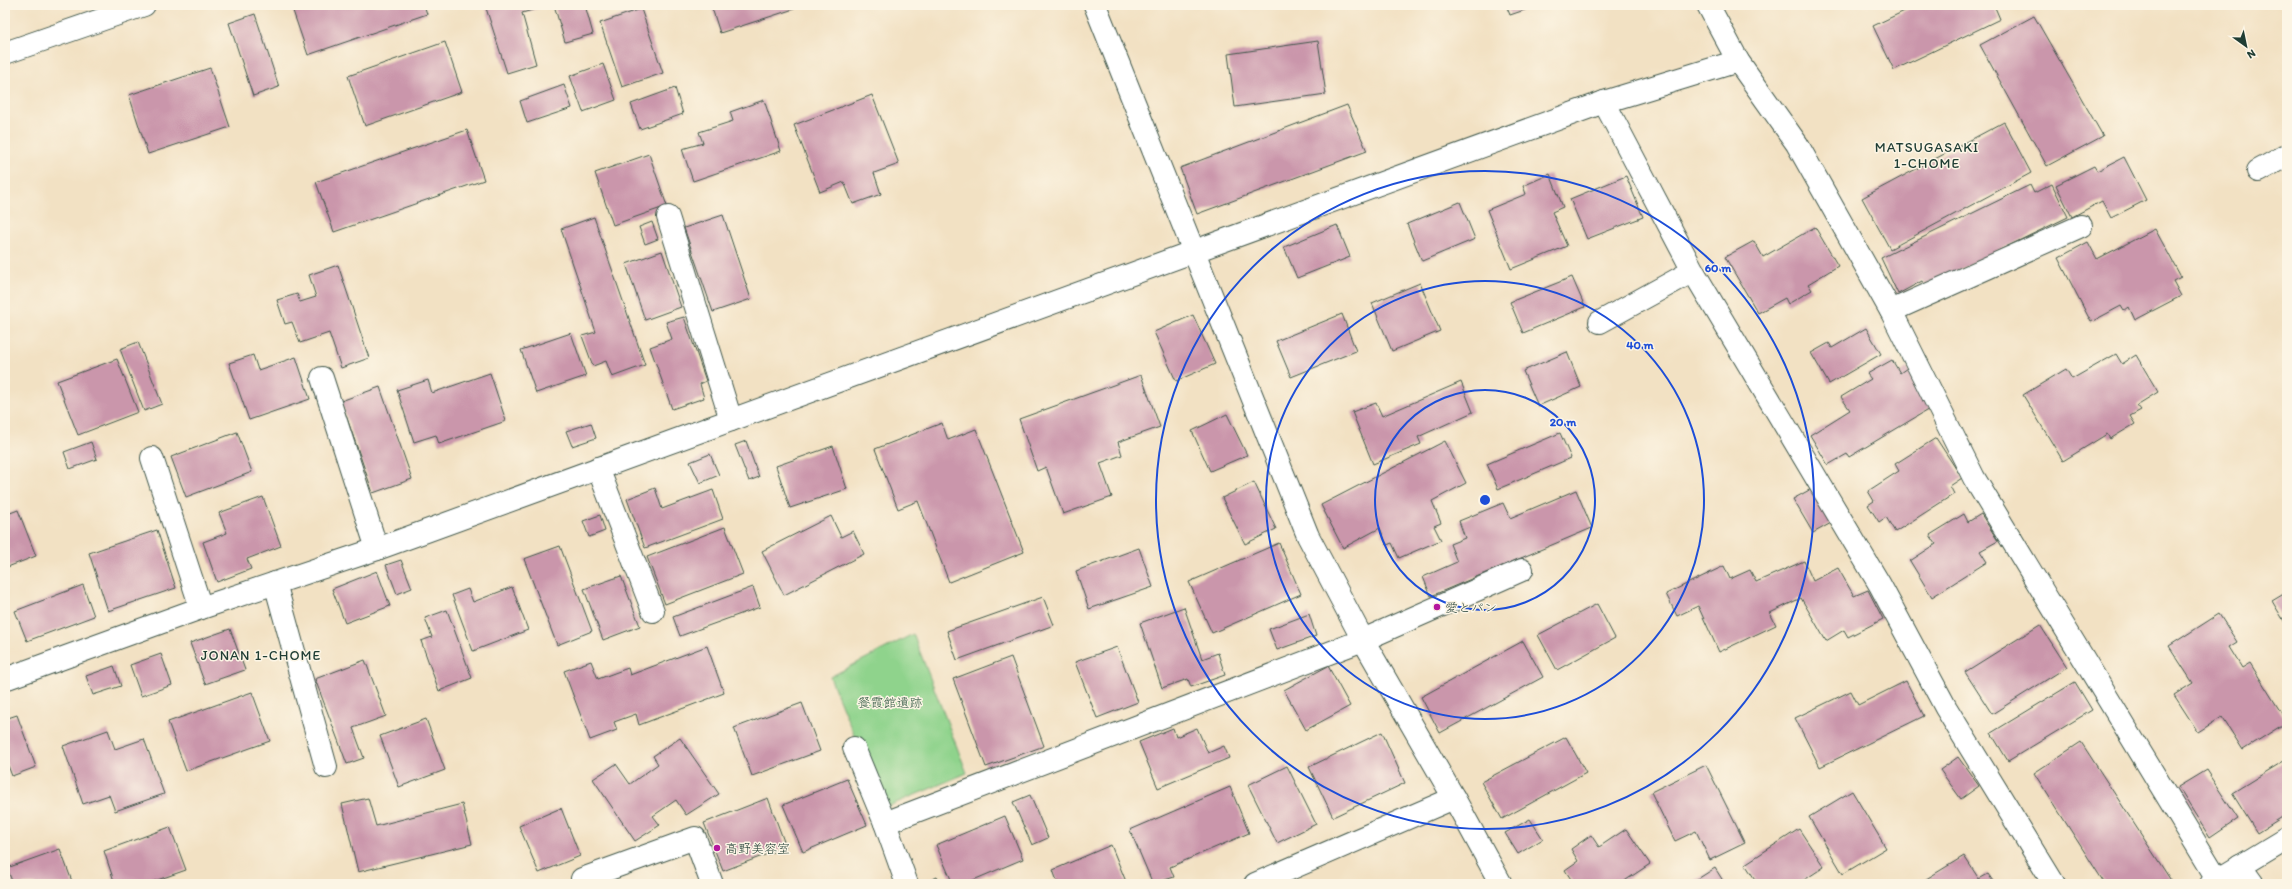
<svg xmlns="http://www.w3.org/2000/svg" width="2292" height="889" viewBox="0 0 2292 889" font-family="Itim,'Klee One',sans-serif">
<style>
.green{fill:#8fd38c;stroke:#578860}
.building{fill:#ca96ab}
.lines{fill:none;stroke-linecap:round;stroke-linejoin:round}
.street-casing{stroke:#3f5649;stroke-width:24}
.street{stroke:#fff;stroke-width:22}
.ring{fill:none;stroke:#1d4ed8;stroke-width:2}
.poi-dot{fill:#b5179e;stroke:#fcf5e5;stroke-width:1.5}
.labels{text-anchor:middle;stroke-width:3;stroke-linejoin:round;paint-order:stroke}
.poi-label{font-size:13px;fill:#1f3d34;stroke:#fcf5e5;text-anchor:start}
.park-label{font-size:13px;fill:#355b46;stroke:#fcf5e5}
.neighbourhood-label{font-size:14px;letter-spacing:1px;fill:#1f3d34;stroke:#fcf5e5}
.centre{fill:#1d4ed8;stroke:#fcf5e5;stroke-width:2}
.ring-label{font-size:12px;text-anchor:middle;font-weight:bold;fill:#1d4ed8;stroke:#fcf5e5;stroke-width:3;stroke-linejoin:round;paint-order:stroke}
</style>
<rect width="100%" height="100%" fill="#fcf5e5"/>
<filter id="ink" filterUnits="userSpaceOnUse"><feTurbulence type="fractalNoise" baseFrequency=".025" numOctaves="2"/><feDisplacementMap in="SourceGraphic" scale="8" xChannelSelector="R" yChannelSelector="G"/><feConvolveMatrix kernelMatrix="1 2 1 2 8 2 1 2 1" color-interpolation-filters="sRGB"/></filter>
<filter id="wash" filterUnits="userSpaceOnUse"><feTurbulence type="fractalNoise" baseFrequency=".012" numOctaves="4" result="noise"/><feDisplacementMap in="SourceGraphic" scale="16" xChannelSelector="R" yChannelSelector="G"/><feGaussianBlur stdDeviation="0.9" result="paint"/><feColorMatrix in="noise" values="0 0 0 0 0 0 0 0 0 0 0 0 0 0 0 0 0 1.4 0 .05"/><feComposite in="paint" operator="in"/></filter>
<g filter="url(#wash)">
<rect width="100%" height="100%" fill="#f2e1c3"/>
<!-- green -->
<path class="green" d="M913 634 967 773 884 808 830 677Z"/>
<g id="blocks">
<!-- building -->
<g class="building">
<path d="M291 5H424L427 14 308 55Z"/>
<path d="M485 5H550L522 13 536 64 507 73Z"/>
<path d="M554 5H585L593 34 565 42Z"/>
<path d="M711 5H806L720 33Z"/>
<path d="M1506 5H1539L1510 15Z"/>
<path d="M1917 5H1994L2000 19 1894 70 1873 26Z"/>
<path d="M641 9 663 73 622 87 600 23Z"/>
<path d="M255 14 279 87 253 96 229 23Z"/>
<path d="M2034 16 2103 136 2047 166 1980 45Z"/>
<path d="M1318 41 1326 94 1235 107 1228 54Z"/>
<path d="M445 42 462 92 365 126 348 76Z"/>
<path d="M603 64 616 100 583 112 570 76Z"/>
<path d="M210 68 230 127 148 154 129 95Z"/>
<path d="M564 85 572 108 527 123 520 101Z"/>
<path d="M675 88 683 114 640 129 631 104Z"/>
<path d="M872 95 899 164 874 173 881 194 853 204 844 182 820 192 794 125Z"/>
<path d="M764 100 781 151 693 181 682 149 703 143 699 132 733 121 730 112Z"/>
<path d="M1347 105 1367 151 1197 214 1180 168Z"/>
<path d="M2004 122 2031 173 1890 249 1862 198Z"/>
<path d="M467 130 484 180 334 232 316 182Z"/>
<path d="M649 154 667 206 613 225 595 173Z"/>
<path d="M2124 157 2146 200 2111 218 2102 201 2072 217 2056 185 2094 166 2097 171Z"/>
<path d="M1550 174 1563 207 1552 212 1567 246 1511 269 1487 210 1526 194 1523 186Z"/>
<path d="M1626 176 1643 217 1587 239 1570 199Z"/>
<path d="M2052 184 2068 217 1925 286 1922 281 1898 294 1881 258 2030 185 2034 193Z"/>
<path d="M1460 202 1475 239 1422 261 1407 224Z"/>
<path d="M723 215 751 299 713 312 684 228Z"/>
<path d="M594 217 645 365 612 377 606 361 593 366 582 336 596 332 561 229Z"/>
<path d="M652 222 658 239 645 244 639 227Z"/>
<path d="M1337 225 1350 257 1297 278 1284 247Z"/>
<path d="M1815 227 1838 266 1808 284 1812 290 1788 304 1785 298 1758 313 1725 257 1754 241 1763 257Z"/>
<path d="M2155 229 2181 277 2173 281 2181 296 2135 320 2129 307 2124 311 2121 306 2091 322 2058 258 2088 242 2097 259Z"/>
<path d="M662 251 681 307 645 320 626 264Z"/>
<path d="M338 265 369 358 341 368 329 333 300 343 292 322 285 324 277 300 297 294 300 302 316 297 309 275Z"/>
<path d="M1572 277 1585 307 1523 333 1510 302Z"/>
<path d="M1420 283 1440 331 1392 351 1372 303Z"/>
<path d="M1342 314 1356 351 1291 377 1276 341Z"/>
<path d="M1193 315 1215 364 1176 381 1154 332Z"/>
<path d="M684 317 706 381 700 384 704 398 672 409 650 347 672 339 666 322Z"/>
<path d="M1866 328 1881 354 1829 384 1811 353 1829 343 1832 348Z"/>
<path d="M571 333 586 376 536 393 521 350Z"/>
<path d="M138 342 162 404 144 411 120 349Z"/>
<path d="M1567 352 1581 387 1538 406 1523 371Z"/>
<path d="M2116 354 2122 364 2136 355 2158 392 2137 405 2141 410 2130 416 2135 424 2110 439 2107 434 2063 461 2023 395 2066 369 2072 379Z"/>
<path d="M253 355 258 370 296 357 310 399 249 420 229 363Z"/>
<path d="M117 359 138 412 78 435 57 381Z"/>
<path d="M1892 360 1900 373 1907 368 1931 408 1849 457 1847 454 1828 465 1810 435 1850 410 1841 397 1871 379 1867 374Z"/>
<path d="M490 373 506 421 439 444 436 435 414 442 397 390 428 380 432 393Z"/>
<path d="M1141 375 1160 427 1118 442 1122 455 1100 463 1112 497 1063 514 1046 467 1037 471 1019 419Z"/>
<path d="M1461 382 1473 412 1418 437 1421 444 1373 464 1352 412 1376 403 1382 416Z"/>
<path d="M380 387 412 479 373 493 341 401Z"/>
<path d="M1227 414 1247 455 1210 471 1192 431Z"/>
<path d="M591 423 596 438 572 446 566 431Z"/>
<path d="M942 423 948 440 976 429 1024 552 949 582 918 501 898 509 875 449Z"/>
<path d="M237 432 252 472 186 497 171 457Z"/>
<path d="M1560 433 1571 458 1498 489 1487 464Z"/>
<path d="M1936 438 1962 478 1950 486 1954 494 1895 532 1886 517 1879 522 1868 505 1874 501 1868 491 1899 471 1895 464Z"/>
<path d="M746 441 759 477 749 481 735 445Z"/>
<path d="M1445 441 1466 483 1432 501 1441 523 1434 526 1441 540 1399 558 1392 543 1387 545 1380 528 1343 548 1321 505Z"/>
<path d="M91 442 97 459 70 469 64 452Z"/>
<path d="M833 446 847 489 790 508 776 466Z"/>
<path d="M710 454 719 475 700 483 690 462Z"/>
<path d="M1254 482 1276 529 1245 544 1222 498Z"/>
<path d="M655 488 662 509 713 490 723 519 645 548 627 499Z"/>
<path d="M1813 488 1833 522 1813 533 1793 499Z"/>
<path d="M1576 490 1592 528 1431 596 1423 577 1457 562 1450 544 1465 538 1459 521 1503 503 1510 518Z"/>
<path d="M263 497 281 546 247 559 251 569 217 582 203 542 227 533 219 513Z"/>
<path d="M18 510 36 556 5 568V515Z"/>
<path d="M1964 514 1968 522 1981 514 1998 541 1980 551 1987 562 1932 597 1910 561 1936 544 1930 535Z"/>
<path d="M600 515 605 531 589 537 583 521Z"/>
<path d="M831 516 841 537 853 531 864 554 784 595 762 551Z"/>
<path d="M725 527 743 574 665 604 647 557Z"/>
<path d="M157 530 176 588 108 611 89 553Z"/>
<path d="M1279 543 1301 594 1212 633 1189 582Z"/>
<path d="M560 546 592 631 557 645 524 559Z"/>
<path d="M1139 548 1153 587 1089 609 1076 571Z"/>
<path d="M401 560 412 588 397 594 386 565Z"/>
<path d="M1804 561 1813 581 1838 568 1854 596 1868 590 1883 619 1848 637 1844 630 1826 641 1801 598 1770 613 1776 625 1719 652 1698 606 1677 616 1666 594 1724 566 1730 579 1750 570 1756 582Z"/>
<path d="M377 571 390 606 345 623 332 589Z"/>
<path d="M621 576 640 626 603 640 584 589Z"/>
<path d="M83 585 94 616 27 641 15 611Z"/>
<path d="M512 587 528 630 473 651 452 595 468 589 473 602Z"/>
<path d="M753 587 760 607 680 636 673 617Z"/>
<path d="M2287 592V626L2272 601Z"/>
<path d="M1043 597 1054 625 957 660 947 631Z"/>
<path d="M1597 604 1615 638 1557 670 1538 635Z"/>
<path d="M1184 607 1202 659 1218 653 1225 675 1191 687 1188 679 1162 688 1140 623Z"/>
<path d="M447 610 472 678 439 691 421 641 432 637 425 618Z"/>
<path d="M1309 614 1316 636 1277 650 1269 629Z"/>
<path d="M2219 614 2237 642 2229 647 2242 668 2250 663 2287 722 2243 750 2222 717 2198 732 2174 695 2193 683 2169 646Z"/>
<path d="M2040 625 2067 667 1992 714 1965 672Z"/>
<path d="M230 629 245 670 205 684 190 643Z"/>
<path d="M1523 641 1543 677 1440 733 1421 697Z"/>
<path d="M707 646 724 693 639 725 636 714 614 722 617 730 590 740 564 671 591 661 598 679 628 668 630 675Z"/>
<path d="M1117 647 1138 702 1097 718 1075 662Z"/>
<path d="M161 654 172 685 141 696 130 665Z"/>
<path d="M1011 657 1044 746 986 767 953 679Z"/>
<path d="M365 660 386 716 353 728 364 758 347 764 315 679Z"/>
<path d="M114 666 121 686 93 695 86 676Z"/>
<path d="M1328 666 1350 706 1306 730 1284 690Z"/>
<path d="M1906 681 1924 716 1820 767 1795 718 1851 691 1858 705Z"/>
<path d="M2075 682 2092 710 2008 761 1991 733Z"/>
<path d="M252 692 270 741 186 771 168 722Z"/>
<path d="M802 703 820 751 752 776 734 728Z"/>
<path d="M17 715 36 767 12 776 5 758V719Z"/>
<path d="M426 719 445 770 399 787 380 736Z"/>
<path d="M1173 728 1176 737 1197 728 1208 753 1224 746 1229 758 1158 788 1139 742Z"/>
<path d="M108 730 115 749 144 739 164 794 115 811 109 795 83 804 63 746Z"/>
<path d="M1382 732 1405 783 1333 817 1309 767Z"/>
<path d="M1566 737 1586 773 1502 819 1481 782Z"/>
<path d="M680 738 719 794 686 815 676 800 653 816 660 825 635 841 593 779 616 764 630 784 658 764 653 756Z"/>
<path d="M2081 742 2172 882 2169 884H2105L2034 773Z"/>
<path d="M1958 757 1979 786 1961 799 1940 770Z"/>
<path d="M2287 759V814L2257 833 2232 793Z"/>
<path d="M1706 765 1745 843 1710 860 1696 831 1675 841 1651 792Z"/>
<path d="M1287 766 1316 824 1277 843 1248 785Z"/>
<path d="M2206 770 2238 819 2210 838 2178 787Z"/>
<path d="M847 779 867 825 803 852 783 805Z"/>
<path d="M1230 787 1249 833 1170 867 1174 877 1153 884 1130 830Z"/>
<path d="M1852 791 1886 848 1843 874 1809 817Z"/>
<path d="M1030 795 1048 838 1032 845 1013 802Z"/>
<path d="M368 798 376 826 462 804 472 844 358 872 342 804Z"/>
<path d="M768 798 786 847 723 871 704 823Z"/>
<path d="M561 808 580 856 539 873 519 826Z"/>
<path d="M1005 816 1023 859 964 884H953L936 845Z"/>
<path d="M1530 819 1543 839 1518 854 1505 833Z"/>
<path d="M170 827 186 870 146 884H115L104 851Z"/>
<path d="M1626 829 1650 864 1620 884H1574L1565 870 1578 861 1571 849 1591 835 1599 847Z"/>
<path d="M1799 829 1824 867 1798 884H1758L1745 864Z"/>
<path d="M1111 845 1127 884H1058L1053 870Z"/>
<path d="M60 849 73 884H13L7 868Z"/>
<path d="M1964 856 1979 879 1988 874 1995 884H1918Z"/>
<path d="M1715 868 1725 884H1695L1693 882Z"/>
<path d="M937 877 940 884H922Z"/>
</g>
</g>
</g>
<g filter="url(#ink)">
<use href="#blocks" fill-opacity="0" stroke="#3f5649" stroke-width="1"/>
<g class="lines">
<defs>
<g id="street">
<path d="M1095 5 1308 536 1363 640 1454 798 1501 884"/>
<path d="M1708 5 1738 61 1797 144 1891 311 1974 478 2218 880"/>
<path d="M5 53 144 5"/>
<path d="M1604 102 1693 271 1880 585 1946 708 2054 884"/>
<path d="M2258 171 2287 155"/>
<path d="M668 217 731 420"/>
<path d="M1891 311 2081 226"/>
<path d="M1600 322 1693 271"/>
<path d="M322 378 377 549"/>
<path d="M152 458 201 608"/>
<path d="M598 468 653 611"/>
<path d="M275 583 326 767"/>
<path d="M5 679 201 608 377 549 1604 102 1738 61"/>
<path d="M854 748 885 823 907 884"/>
<path d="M885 823 1363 640 1522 570"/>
<path d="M2240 866 2253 884"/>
<path d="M582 879 695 838 712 884"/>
<path d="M1255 884 1454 798"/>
<path d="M2211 884 2287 838"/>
</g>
</defs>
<!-- street casing -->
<use href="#street" class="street-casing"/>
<!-- street -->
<use href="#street" class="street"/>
</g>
</g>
<!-- distance rings -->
<g class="ring">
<circle cx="1485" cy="500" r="110"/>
<circle cx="1485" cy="500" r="219"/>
<circle cx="1485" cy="500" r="329"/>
</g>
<!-- markers -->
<g class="poi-dot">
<circle cx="1437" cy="607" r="4"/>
<circle cx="717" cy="848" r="4"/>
</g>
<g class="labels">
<!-- poi labels -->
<g class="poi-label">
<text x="1445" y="612">愛とパン</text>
<text x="725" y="853">高野美容室</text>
</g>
<!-- park labels -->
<g class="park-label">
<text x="890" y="707">餐霞館遺跡</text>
</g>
<!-- neighbourhood labels -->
<g class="neighbourhood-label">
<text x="1927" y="152">MATSUGASAKI<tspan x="1927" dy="16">1-CHOME</tspan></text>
<text x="261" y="660">JONAN 1-CHOME</text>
</g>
</g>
<circle cx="1485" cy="500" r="6" class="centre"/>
<g class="ring-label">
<text x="1718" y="272">60 m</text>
<text x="1640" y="349">40 m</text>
<text x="1563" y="426">20 m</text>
</g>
<!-- margin -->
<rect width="2292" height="889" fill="none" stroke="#fcf5e5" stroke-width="20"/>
<!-- north arrow -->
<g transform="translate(2246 46) rotate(147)" stroke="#fcf5e5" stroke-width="3" paint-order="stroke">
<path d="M0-3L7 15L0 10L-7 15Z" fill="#1f3d34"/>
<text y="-6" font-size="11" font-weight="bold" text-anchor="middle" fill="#1f3d34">N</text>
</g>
</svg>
